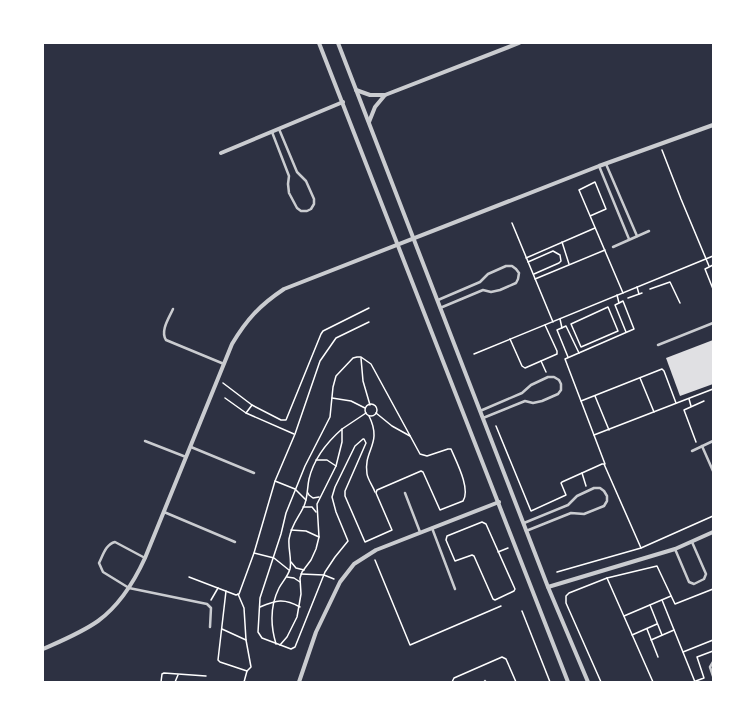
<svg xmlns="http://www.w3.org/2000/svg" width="756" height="725" viewBox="0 0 756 725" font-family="Bitter,serif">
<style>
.building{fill:#e0e0e3}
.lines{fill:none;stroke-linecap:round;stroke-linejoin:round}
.path{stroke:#fff;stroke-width:1.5}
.service{stroke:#caccd0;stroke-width:2.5}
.minor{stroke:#caccd0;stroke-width:4}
</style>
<rect width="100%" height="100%" fill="#2d3142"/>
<!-- building -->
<path class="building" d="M713 340V384L680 396 666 358Z"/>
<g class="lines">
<!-- path -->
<g class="path">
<path d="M662 150 681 199 709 266"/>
<path d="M590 216 606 209 595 182 579 190 623 293"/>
<path d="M512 223 553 322"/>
<path d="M562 242 569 264"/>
<path d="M526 258 595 228"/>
<path d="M528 262 553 251 560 255 561 261 559 263 534 274"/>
<path d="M713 265 705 269 713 289"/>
<path d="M535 279 605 250"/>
<path d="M637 287 639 294"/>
<path d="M650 289 670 282 680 303"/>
<path d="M617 295 619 303"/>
<path d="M628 298 642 293"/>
<path d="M608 307 618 331 581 347 571 324Z"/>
<path d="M560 319 562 328"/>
<path d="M510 339 522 366 525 368 557 354V351L545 325"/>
<path d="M474 354 713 256"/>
<path d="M357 357H361L371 364 420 454 427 456 448 449H451C456 461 471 489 463 501L440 510 423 472 421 471 377 490 376 493 392 530 365 542 345 496V491L366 443 364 439H363L355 446 335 487 332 497 336 512 348 541 335 557 325 572 295 647 291 649 262 638 258 632 260 598 281 534 286 513 305 466 330 417 333 387 336 376 353 358Z"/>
<path d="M568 357 557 330 566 326 579 353"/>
<path d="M361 358 363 381 370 405"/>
<path d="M541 361 546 372"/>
<path d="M640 378 654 412"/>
<path d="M223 383 252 405 281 420H286L321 334 323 331 369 308"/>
<path d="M595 396 609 430"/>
<path d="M225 398 246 413 294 434"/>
<path d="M332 398 351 401 365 408"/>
<path d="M689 399 691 406"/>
<path d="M581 401 662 369 664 371 676 403"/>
<circle cx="371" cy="410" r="6"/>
<path d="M246 413 252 405"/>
<path d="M376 413 392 426 410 436"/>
<path d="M369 416C383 444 363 450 367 474 368 480 373 486 375 492"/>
<path d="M496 426 531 511 566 495 561 483 562 482 602 464H604L641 548"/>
<path d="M342 429 366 413"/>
<path d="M594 435 713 389"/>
<path d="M696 442 684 410 704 401"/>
<path d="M316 460H327L336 466"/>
<path d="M605 464 565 359 634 329 623 301 615 305 626 332"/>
<path d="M582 473 586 486"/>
<path d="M275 481 295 489 306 500"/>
<path d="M308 493 309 495 313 498 319 497"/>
<path d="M303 507H312L316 512"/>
<path d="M482 522 486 524 515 589 514 591 495 600 493 599 474 556 472 555 455 561 446 540 447 536Z"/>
<path d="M291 530 306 531 319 537"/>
<path d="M498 552 508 548"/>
<path d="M254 553 274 558 289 570"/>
<path d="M375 560 410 645 501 606"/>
<path d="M291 562 296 568 304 570"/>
<path d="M557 572 641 548 713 516"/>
<path d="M301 574 324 575 334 579"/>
<path d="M189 577 236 595 239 594 254 553 275 481 295 434 320 361 336 338 369 322"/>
<path d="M287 577 294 578 300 582"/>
<path d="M607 578 653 682"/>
<path d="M226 591 218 660 220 662 247 671 251 667 246 640 244 608 238 594"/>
<path d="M211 600 218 588"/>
<path d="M662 600 695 682"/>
<path d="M650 605 662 635"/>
<path d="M260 607C276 600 284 598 300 607"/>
<path d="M522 611 550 682"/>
<path d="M624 616 671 596"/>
<path d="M222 629 246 640"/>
<path d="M647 629 658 657"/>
<path d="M632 635 657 624"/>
<path d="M651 640 674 630"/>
<path d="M276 644C270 624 270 606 279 588 283 581 288 576 290 569 292 559 288 549 289 539 292 523 298 519 304 506 308 497 307 488 309 479 314 458 326 443 342 429V442L336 466 317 504 319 537 316 549 311 560 302 572 300 578 301 594 297 617 287 637 280 645"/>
<path d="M683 652 713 640"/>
<path d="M161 682 162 674 164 673 206 676"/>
<path d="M169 682H172"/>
<path d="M175 682 178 675"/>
<path d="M244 682 247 671"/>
<path d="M452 682 454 678 502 657 506 659 516 682"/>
<path d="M601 682 566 603V596L569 593 607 578 657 566 675 604 713 589"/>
<path d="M693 682 704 678 697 657 713 651"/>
</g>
<!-- service -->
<g class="service">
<path d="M272 132 289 176 288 184 289 193 297 208 301 211H307L311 209 314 204V199L306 181 297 172 279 129"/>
<path d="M606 164 637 236"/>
<path d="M599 166 629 239"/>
<path d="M613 247 649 231"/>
<path d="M438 300 480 282 488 274 506 266H512L516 269 519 273 518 279 516 283 500 290 491 292 483 290 440 308"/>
<path d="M173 309C169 318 160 331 166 340L224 364"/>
<path d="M658 345 713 323"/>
<path d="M480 411 522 393 531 385 548 377H554L559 380 561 384V390L558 394 542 401 533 403 525 401 483 418"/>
<path d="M145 441 186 457"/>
<path d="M702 446 713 471"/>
<path d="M191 447 254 473"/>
<path d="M692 451 713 441"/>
<path d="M405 493 420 532"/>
<path d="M164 512 235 542"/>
<path d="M524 523 568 505 577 496 594 488H600L604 491 607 496V501L604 506 584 514 571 513 526 531"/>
<path d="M432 528 455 589"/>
<path d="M675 549 689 582 694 584 704 579 706 574 692 542"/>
<path d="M145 558 115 542C106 544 103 555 99 563L103 572 129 588 207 604 211 608 210 627"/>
<path d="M713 662 710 667 713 676"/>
<path d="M485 681V682"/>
</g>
<!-- minor -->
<g class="minor">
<path d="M319 43 568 682"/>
<path d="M338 43 548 587 588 682"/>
<path d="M356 90 370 95H385L519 43"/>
<path d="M369 122 375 107 385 95"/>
<path d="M221 153 343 102"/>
<path d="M548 587 675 549 713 532"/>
<path d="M43 649C61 641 81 633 98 621 120 605 134 582 145 558L232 344C247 319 260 305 284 289L599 166 713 125"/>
<path d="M299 682 316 632 340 582 354 564 376 550 499 502"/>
</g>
</g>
<!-- border -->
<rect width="756" height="725" fill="none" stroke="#ffffff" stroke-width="88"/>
</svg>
